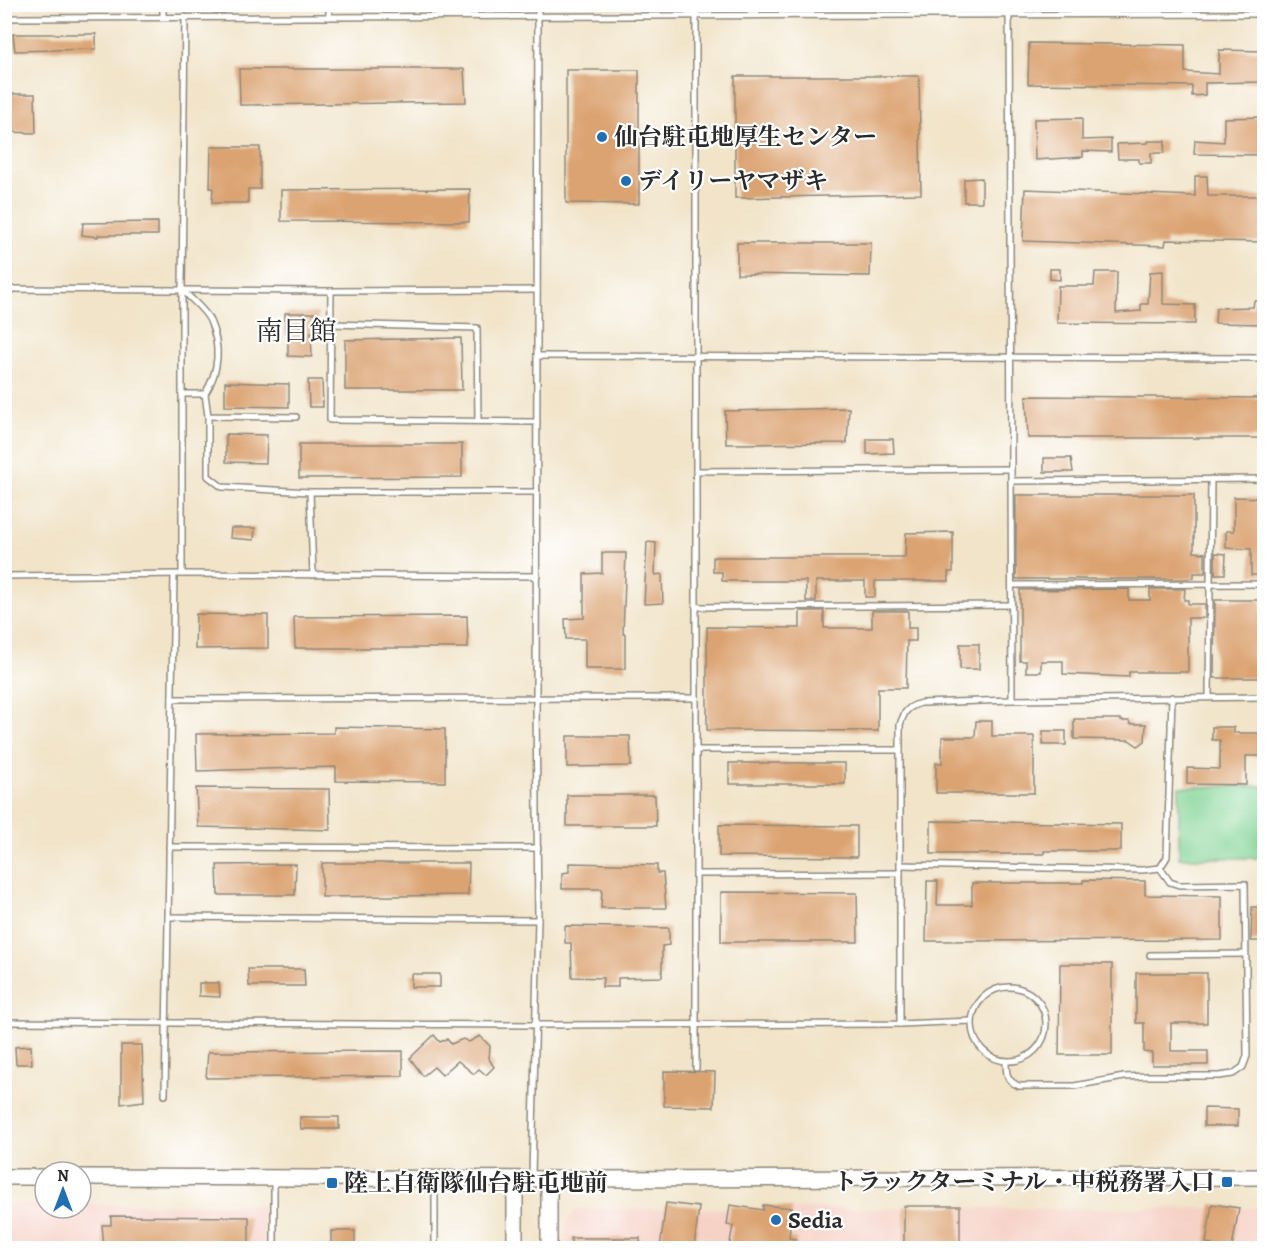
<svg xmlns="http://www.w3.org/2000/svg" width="1269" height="1253" viewBox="0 0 1269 1253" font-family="Alegreya,'Noto Serif JP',serif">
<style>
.built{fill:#f6d1c6}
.green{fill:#83d495;stroke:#578060;stroke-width:1.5}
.building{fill:#dba371}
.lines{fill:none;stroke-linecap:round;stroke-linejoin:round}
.lane-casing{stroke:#8e887a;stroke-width:8}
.secondary-casing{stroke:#8e887a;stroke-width:18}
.lane{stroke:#fff;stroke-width:5}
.secondary{stroke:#fff;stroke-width:15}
.poi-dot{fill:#1f6fb2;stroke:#fff;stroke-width:2}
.labels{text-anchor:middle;stroke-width:4.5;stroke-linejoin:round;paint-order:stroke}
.poi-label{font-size:24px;font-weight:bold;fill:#2b2b2b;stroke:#fff;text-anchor:start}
.quarter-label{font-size:27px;fill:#2b2b2b;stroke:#fff}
</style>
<rect width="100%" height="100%" fill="#fff"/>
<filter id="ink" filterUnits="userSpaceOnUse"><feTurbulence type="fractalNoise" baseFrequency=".0167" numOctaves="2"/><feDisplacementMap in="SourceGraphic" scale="12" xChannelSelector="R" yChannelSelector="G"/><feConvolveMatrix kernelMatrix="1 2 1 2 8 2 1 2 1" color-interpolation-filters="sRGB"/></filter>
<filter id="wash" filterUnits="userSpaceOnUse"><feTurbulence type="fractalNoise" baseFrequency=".008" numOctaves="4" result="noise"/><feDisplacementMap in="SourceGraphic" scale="24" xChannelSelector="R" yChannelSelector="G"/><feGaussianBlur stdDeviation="1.35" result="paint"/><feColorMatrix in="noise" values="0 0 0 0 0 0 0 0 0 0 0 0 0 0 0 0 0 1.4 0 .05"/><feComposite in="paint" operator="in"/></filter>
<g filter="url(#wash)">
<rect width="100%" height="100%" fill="#f1e4c9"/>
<!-- built -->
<g class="built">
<path d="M5 1204H45V1208H81V1204L265 1205 264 1248H5Z"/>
<path d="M1264 1208V1248H566V1224L576 1209Z"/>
</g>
<!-- green -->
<path class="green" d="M1264 786V858H1179V787Z"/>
<g id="blocks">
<!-- building -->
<g class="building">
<path d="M13 34H96V49L15 51Z"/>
<path d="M1029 43 1185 45V72L1219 74V50L1263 51 1264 82 1205 83V95L1192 96V86L1028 84Z"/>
<path d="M239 69H464L466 102 240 105Z"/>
<path d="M566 70H639V204L566 203Z"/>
<path d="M735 76H919L921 194 735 198Z"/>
<path d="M6 94H35L36 133 6 132Z"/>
<path d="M1264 117V155L1194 154 1195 140 1224 142V118Z"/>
<path d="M1082 118V140L1111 139V152L1083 151V157L1035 160 1034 119Z"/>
<path d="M1148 141H1165L1164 153H1151V163H1139V159H1118L1117 144 1148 143Z"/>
<path d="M211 147H260V189H248V203H212L213 188H210Z"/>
<path d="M1195 176H1207L1208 196H1262L1264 242 1166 240 1165 246 1023 241 1025 189 1195 196Z"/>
<path d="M982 178V202H964V179Z"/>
<path d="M470 189 469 222 281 221V190Z"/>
<path d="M158 222V235H98V237L82 235 83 223Z"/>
<path d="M737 243H871L870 276 737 274Z"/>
<path d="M1050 269H1060V280L1050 279Z"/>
<path d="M1163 271V304L1195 305V324L1057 323 1058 286H1094L1095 272H1117L1116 313 1141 311V304H1148L1150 272Z"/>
<path d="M1264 300V324L1215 323 1216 308 1253 307 1254 301Z"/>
<path d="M285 313H318V332H311L312 357 288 356V332H285Z"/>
<path d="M461 338 462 390H345V340Z"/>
<path d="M308 380H322L323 407H309Z"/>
<path d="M225 382 289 384V407L225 406Z"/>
<path d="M1026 396 1264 398V438H1028Z"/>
<path d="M849 408 847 443 726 444 725 411Z"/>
<path d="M226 434 267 435 266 463 226 462Z"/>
<path d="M867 439H893L894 453 867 454Z"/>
<path d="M299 444H462V477L299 478Z"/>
<path d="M1044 458H1071L1073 472H1044Z"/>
<path d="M1016 495H1194V552L1205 553V573H1194V578L1185 579H1016Z"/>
<path d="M1234 497 1264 498V575H1251V549L1226 548V531H1234Z"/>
<path d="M231 528H255L254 540 230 538Z"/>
<path d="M953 532V572H948L949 581H875V597H865V581H816V601H806V581H722V572H713V557H905L906 533Z"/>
<path d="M647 542 656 543 655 575 662 574 663 603 644 604Z"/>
<path d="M602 553H626L623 634H625V669H585V639H566L565 619 584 618V574L602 573Z"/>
<path d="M1215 553 1226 554 1225 574H1215Z"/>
<path d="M1129 589V600H1150V589H1185L1184 600H1188V604H1205V618H1188V672H1129V677L1063 674V661H1041V672H1026V661H1020V590Z"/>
<path d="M1215 600H1262L1261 678H1214Z"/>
<path d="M800 611H824V628H872V611H908V628H916V641H907L906 688H878V731L707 730V627L800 628Z"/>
<path d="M196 614 268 615V648L195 649Z"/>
<path d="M467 616 468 648H295L294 617Z"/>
<rect x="960" y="644" width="19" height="25"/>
<path d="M1074 719H1121V721H1129L1130 724H1146L1145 741 1138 746 1129 740 1074 739Z"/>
<path d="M976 721H992V736H1034V793H936V763H942V737H975Z"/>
<path d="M334 727 445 729V782L336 781V767L197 771 196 734 334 733Z"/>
<path d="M1212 727H1234V733H1264V756H1246V785L1187 784V768L1220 769V740H1212Z"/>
<rect x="1043" y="731" width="23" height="14"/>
<path d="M567 736H630L631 766 567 767Z"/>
<rect x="729" y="763" width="116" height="21"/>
<path d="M196 788 329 789 330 830 198 827Z"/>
<path d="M567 795H655L656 826H567Z"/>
<path d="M931 821 1121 824V851H1044V854H931Z"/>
<path d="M719 825 857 826V857L719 856Z"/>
<path d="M322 863H469L468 895 322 897Z"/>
<path d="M569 863 657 865V873H663L666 908H601L602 889H562V873L569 872Z"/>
<path d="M296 864 295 895H218L217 865Z"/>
<path d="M1083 880 1145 881V895L1222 896V940L926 941 927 881H938L937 905H972V883H1083Z"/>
<path d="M721 892 857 893 858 942H721Z"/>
<path d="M1252 907H1263L1264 941H1251Z"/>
<path d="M565 926 669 928V945L662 946V977L618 978V987H602L603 978 572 977 571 943H565Z"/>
<path d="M1060 964H1112V1055H1059Z"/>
<path d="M248 969H304L305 986H249Z"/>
<path d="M1136 973H1207V1023H1171V1051H1208V1065H1152V1053L1144 1052V1023H1136Z"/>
<rect x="411" y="974" width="29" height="13"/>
<path d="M199 983H219L220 997 199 996Z"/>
<path d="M434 1035 440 1042 447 1039 451 1044 463 1039 469 1042 480 1036 490 1046 489 1059 494 1067 486 1075 479 1069 474 1074 458 1061 442 1075 434 1067 423 1076 410 1058Z"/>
<path d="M121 1045H142L144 1101 121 1104Z"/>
<path d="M31 1046 32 1064H16L15 1047Z"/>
<path d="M403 1051V1076L206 1078 208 1052Z"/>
<path d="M664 1071 715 1072 714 1107 664 1106Z"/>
<path d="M1204 1108 1238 1109V1126H1204Z"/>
<path d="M300 1117H339V1129H301Z"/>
<path d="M666 1203 699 1207 694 1248H660Z"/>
<path d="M1212 1204 1239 1208 1232 1248H1211L1212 1244 1206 1243Z"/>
<path d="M730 1205 763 1210V1205L792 1208 789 1238 796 1239 795 1248H729L733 1226 727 1225Z"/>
<rect x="904" y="1206" width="56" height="42"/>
<path d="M111 1216 249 1217V1248H104L102 1225H111Z"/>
<rect x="331" y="1231" width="24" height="17"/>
<path d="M571 1238H640V1248H572Z"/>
</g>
</g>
</g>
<g filter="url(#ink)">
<use href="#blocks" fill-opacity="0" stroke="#8e887a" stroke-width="1.5"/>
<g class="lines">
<defs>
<g id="lane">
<path d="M163 4V17"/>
<path d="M329 4V17"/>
<path d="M1009 4 1012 700"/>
<path d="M4 18 1264 14"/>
<path d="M4 289 331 291 330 420 537 422"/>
<path d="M182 289C190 299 206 310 210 321 221 346 219 371 205 394H182"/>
<path d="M331 291 537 290"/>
<path d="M331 324 477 328 478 421"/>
<path d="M537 356 1264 358"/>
<path d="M205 394 208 416 296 417"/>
<path d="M208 416V476L222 487 310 492 313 575"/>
<path d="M696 471 1011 469"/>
<path d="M1011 481 1264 479"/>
<path d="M310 492H537"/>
<path d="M182 574V289L185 17"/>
<path d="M4 576 182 574 537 576"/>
<path d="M1012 585 1264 584"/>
<path d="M696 607 1012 605"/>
<path d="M1209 697 1211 479"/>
<path d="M172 699 696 698"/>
<path d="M696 750H900"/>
<path d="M169 847 538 848"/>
<path d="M900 865 1142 870 1160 868 1167 857 1172 697"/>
<path d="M696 874 900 873"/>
<path d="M168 917 538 920"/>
<path d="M1150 955 1245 954"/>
<circle cx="1009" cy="1024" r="37"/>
<path d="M4 1022 536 1025 900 1024 971 1021"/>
<path d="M900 1024V725C904 712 907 707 921 703L1012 700 1264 697"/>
<path d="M1006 1062C1006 1074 1007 1081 1019 1086H1074L1124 1077 1148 1076H1219L1233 1074 1243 1067 1247 1056 1245 884 1179 885 1170 882 1160 868"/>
<path d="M696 1068V4"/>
<path d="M165 1095 174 575"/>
<path d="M532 1176 538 920 536 700 538 4"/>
<path d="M274 1179V1248"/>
<path d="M435 1248V1180"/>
</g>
<g id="secondary">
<path d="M4 1177H45"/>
<path d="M81 1177 574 1179 1264 1177"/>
<path d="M515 1248V1179"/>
<path d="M549 1248V1179"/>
</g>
</defs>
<!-- lane casing -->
<use href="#lane" class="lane-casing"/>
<!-- secondary casing -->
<use href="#secondary" class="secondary-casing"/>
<!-- lane -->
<use href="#lane" class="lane"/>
<!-- secondary -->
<use href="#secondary" class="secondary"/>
</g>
</g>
<!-- markers -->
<g class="poi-dot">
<circle cx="602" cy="137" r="6"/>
<circle cx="626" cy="181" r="6"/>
<rect x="1221" y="1176" width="12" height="12" rx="3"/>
<rect x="326" y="1177" width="12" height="12" rx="3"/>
<circle cx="776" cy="1220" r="6"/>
</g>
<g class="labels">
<!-- poi labels -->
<g class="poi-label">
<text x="614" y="145">仙台駐屯地厚生センター</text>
<text x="638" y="189">デイリーヤマザキ</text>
<text x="1215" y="1190" text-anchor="end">トラックターミナル・中税務署入口</text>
<text x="344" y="1191">陸上自衛隊仙台駐屯地前</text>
<text x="788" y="1228">Sedia</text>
</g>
<!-- quarter labels -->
<g class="quarter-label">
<text x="296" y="340">南目館</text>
</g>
</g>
<!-- margin -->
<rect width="1269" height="1253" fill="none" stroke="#fff" stroke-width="24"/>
<!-- north arrow -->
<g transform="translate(63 1190)"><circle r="28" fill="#ffffff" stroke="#aaaaaa" stroke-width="1.5"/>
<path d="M0-4.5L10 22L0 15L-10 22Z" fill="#1f6fb2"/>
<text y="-9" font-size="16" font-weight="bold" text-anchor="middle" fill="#2b2b2b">N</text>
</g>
</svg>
